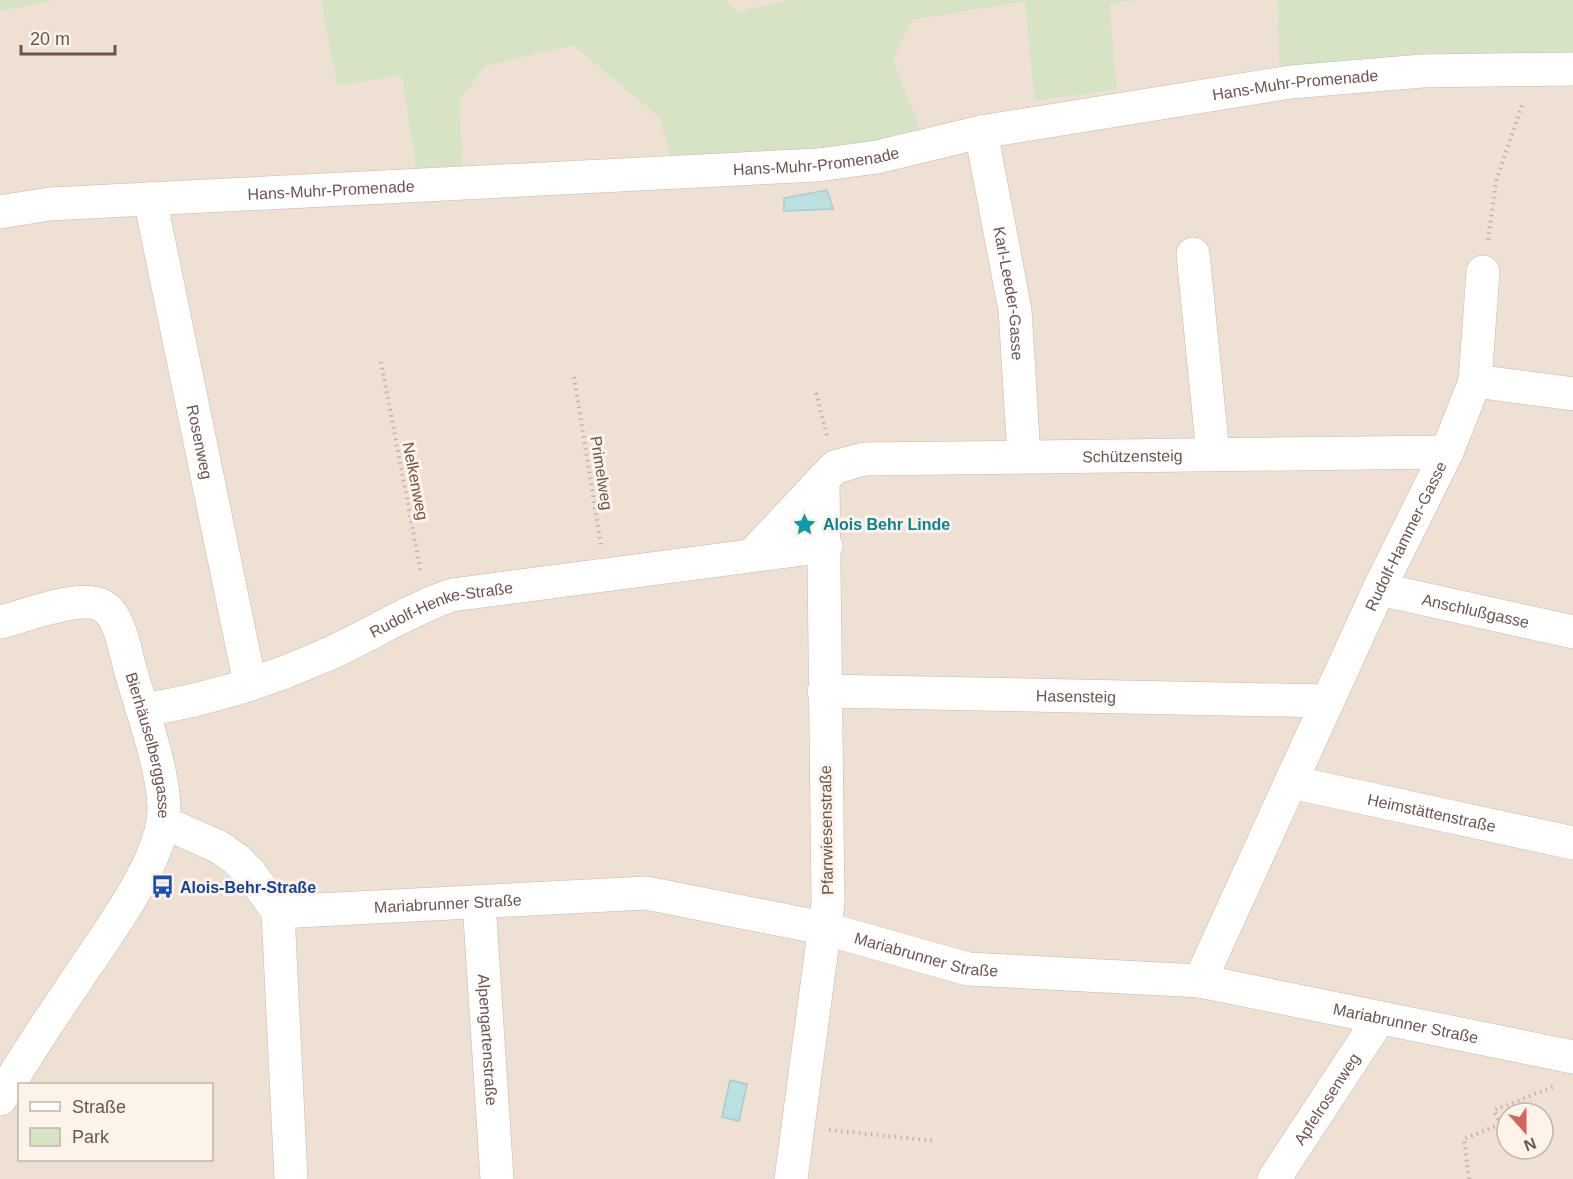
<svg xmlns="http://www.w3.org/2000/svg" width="1573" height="1179" viewBox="0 0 1573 1179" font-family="Helvetica,sans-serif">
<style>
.residential{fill:#efe0d4;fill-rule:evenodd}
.green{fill:#d6e4c5}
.water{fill:#bcdfdf;stroke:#a4ced0;stroke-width:1.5}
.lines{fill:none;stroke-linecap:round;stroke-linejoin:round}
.minor-casing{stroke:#c8b6ad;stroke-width:34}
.path{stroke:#cfafa4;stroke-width:4;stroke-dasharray:1.5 4.5;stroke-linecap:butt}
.minor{stroke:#fff;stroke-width:33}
.labels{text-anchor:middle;stroke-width:6;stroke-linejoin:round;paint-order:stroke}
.street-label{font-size:16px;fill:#6e554e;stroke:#fcf3ea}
.culture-label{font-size:16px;font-weight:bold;fill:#0d838f;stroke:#fcf3ea;text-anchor:start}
.transit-label{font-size:16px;font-weight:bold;fill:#164399;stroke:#fcf3ea;text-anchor:start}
</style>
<rect width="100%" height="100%" fill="#f9eee5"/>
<!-- residential -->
<path class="residential" d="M0 0H1573V1179H0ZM20 1084H212V1160H20ZM1507 1113H1543V1149H1507Z"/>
<!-- green -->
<g class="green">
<path d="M0 0H56L0 11Z"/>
<path d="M321 0H727L736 12 790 0H1139L1109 4 1117 89 1035 101 1025 1 911 20 893 61 921 131 828 154 672 158 659 117 573 45 485 66 459 101 463 170 417 173 402 75 337 86Z"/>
<path d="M1277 0H1573V57L1280 72Z"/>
</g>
<!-- water -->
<g class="water">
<path d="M827 190 833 209 784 211V198Z"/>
<path d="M730 1080 747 1084 739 1121 722 1117Z"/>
</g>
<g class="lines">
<defs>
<g id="minor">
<path id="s1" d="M981 132 1015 310 1024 456"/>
<path id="s2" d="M150 199 250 684"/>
<path id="s3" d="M0 212 50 204 818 165 877 157 981 132 1291 82 1422 71 1573 69"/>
<path d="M1193 254 1213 454"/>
<path d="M1475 381 1573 394"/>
<path id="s4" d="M753 554 835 467 864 459 1447 452"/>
<path id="s5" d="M1379 589 1573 632"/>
<path id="s6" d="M0 622C25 617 90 588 109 611 123 627 126 658 133 679 144 716 163 770 164 807 165 861 103 939 74 984 48 1022 23 1060 0 1099"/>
<path id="s7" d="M824 691 1328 701"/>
<path id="s8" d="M142 710C203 701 262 683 319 658 364 639 406 611 452 595L826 546"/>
<path id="s9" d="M1291 782 1573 843"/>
<path d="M163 822 219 847 236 859 251 874 278 912 291 1179"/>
<path id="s10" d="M479 902 497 1179"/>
<path id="s11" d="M278 912 646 893 823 928 968 969 1200 981 1573 1057"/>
<path id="s12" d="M1200 981 1379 589 1447 452 1475 381 1483 272"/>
<path d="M791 1179 828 903 823 479"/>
<path id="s13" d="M1274 1179 1379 1019"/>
</g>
</defs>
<!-- minor casing -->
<use href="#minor" class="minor-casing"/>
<!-- path -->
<g class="path">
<path d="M1488 240 1496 181 1523 102"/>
<path d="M381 362 421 573"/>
<path d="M574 377 601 545"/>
<path d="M816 393 827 436"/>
<path d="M829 1130 935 1141"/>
<path d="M1469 1179 1464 1139 1500 1124 1494 1110 1553 1087"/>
</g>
<!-- minor -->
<use href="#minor" class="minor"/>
</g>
<!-- icons -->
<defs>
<symbol id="sight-bare" viewBox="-9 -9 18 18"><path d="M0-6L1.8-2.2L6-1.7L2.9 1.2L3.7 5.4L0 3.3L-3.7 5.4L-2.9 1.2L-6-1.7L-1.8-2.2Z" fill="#0f9aa8" stroke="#fcf3ea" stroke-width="2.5" paint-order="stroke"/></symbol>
<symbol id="bus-bare" viewBox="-9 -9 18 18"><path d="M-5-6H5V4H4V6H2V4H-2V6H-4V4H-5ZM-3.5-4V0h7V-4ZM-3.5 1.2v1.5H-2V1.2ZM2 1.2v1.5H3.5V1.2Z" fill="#1a4fb4" stroke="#fcf3ea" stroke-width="2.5" paint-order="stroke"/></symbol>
</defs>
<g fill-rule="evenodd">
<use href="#sight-bare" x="788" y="508" width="33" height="33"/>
<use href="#bus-bare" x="146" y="870" width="33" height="33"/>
</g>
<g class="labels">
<!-- street labels -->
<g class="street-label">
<text dy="6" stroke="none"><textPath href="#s3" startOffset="1304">Hans-Muhr-Promenade</textPath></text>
<text dy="6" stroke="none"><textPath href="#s3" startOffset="818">Hans-Muhr-Promenade</textPath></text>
<text dy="6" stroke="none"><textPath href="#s3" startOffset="332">Hans-Muhr-Promenade</textPath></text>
<text dy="6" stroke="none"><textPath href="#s1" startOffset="164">Karl-Leeder-Gasse</textPath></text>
<text dy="6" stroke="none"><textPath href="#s2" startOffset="248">Rosenweg</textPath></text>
<text dy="6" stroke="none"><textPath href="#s4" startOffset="418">Schützensteig</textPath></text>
<text transform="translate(602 473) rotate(81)" y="6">Primelweg</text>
<text transform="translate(416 481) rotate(79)" y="6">Nelkenweg</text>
<text dy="6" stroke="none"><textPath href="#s12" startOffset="490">Rudolf-Hammer-Gasse</textPath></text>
<text dy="6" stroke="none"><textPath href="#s8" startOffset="318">Rudolf-Henke-Straße</textPath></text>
<text dy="6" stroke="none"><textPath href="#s5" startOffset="99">Anschlußgasse</textPath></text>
<text dy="6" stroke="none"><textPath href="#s7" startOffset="252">Hasensteig</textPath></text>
<text dy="6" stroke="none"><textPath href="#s6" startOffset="255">Bierhäuselberggasse</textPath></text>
<text dy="6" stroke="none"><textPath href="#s9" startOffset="144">Heimstättenstraße</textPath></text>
<text transform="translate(826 830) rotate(-91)" y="6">Pfarrwiesenstraße</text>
<text dy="6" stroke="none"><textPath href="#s11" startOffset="170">Mariabrunner Straße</textPath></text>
<text dy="6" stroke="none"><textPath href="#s11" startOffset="656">Mariabrunner Straße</textPath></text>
<text dy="6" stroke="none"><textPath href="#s11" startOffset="1142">Mariabrunner Straße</textPath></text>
<text dy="6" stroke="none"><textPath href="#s10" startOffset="138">Alpengartenstraße</textPath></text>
<text dy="6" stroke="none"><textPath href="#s13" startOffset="96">Apfelrosenweg</textPath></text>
</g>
<!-- culture labels -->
<g class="culture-label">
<text x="823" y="530">Alois Behr Linde</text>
</g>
<!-- transit labels -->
<g class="transit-label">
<text x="180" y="893">Alois-Behr-Straße</text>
</g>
</g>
<!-- legend -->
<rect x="18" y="1083" width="195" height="78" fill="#fcf3ea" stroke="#c3b4ac" stroke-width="1.5"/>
<rect x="30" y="1102" width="30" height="9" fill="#ffffff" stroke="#c3b4ac" stroke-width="1.5"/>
<text x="72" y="1113" font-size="18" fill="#6e554e">Straße</text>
<rect x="30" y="1128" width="30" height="18" fill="#d6e4c5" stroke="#c3b4ac" stroke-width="1.5"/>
<text x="72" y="1143" font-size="18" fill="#6e554e">Park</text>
<!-- north arrow -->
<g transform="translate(1525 1131) rotate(159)"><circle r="28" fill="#fcf3ea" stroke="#c3b4ac" stroke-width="1.5"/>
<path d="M0-4.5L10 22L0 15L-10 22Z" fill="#d2665a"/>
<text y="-9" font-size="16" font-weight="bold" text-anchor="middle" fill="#6e554e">N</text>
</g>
<!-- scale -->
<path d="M21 45v9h94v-9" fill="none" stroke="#6e554e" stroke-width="3"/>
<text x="30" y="45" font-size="18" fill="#6e554e" stroke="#fcf3ea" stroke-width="4.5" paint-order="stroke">20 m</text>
</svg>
